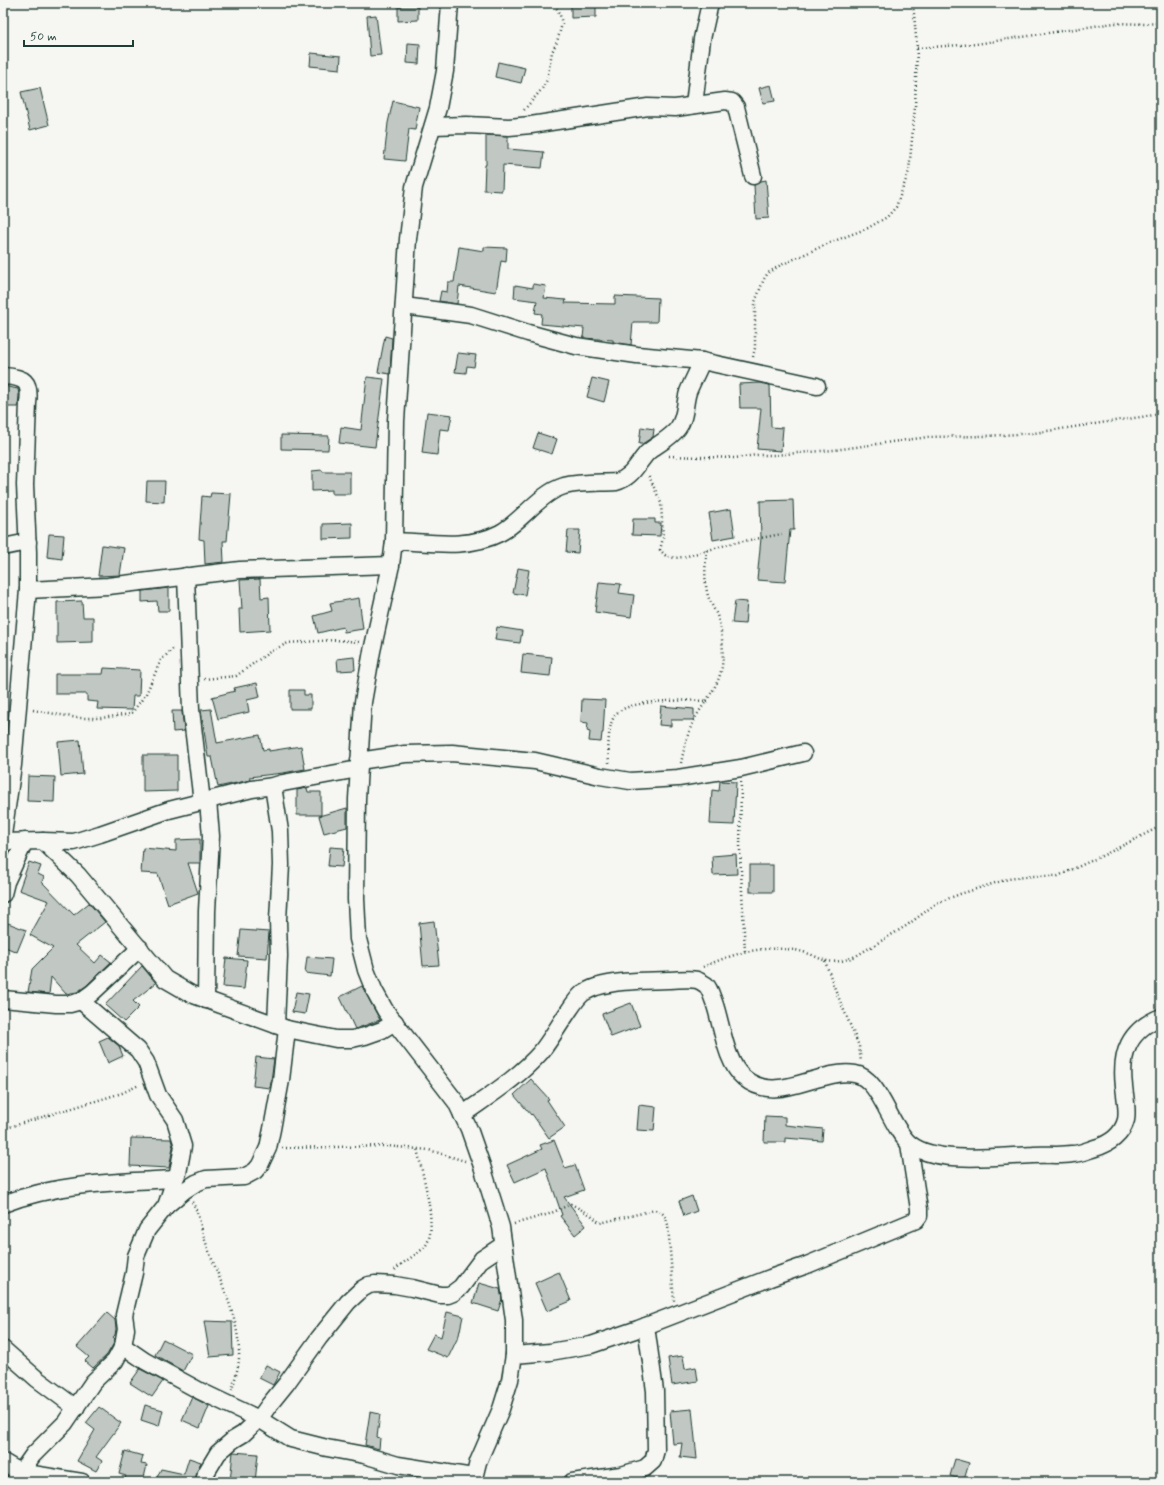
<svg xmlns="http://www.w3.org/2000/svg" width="1164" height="1485" viewBox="0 0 1164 1485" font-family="Mynerve,sans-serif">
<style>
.building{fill:#c1c8c3;stroke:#1f3d34}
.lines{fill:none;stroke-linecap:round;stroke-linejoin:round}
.minor-casing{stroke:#1f3d34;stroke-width:19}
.path{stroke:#1f3d34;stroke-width:2.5;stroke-dasharray:1 3;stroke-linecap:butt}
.minor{stroke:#f6f6f2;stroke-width:16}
</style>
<rect width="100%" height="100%" fill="#f6f6f2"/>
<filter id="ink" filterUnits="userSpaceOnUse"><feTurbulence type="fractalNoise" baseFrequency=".025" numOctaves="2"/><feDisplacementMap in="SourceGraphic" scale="8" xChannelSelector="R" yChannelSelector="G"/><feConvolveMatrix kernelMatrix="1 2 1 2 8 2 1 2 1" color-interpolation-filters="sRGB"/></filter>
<g filter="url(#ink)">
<!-- building -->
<g class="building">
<path d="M571 3H596V17L571 18Z"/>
<path d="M398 7H418V20L398 21Z"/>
<path d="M376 15 381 55 370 56 367 16Z"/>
<path d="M408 43 420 44 419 64 407 63Z"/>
<path d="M311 53 341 56 340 69 310 66Z"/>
<path d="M498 62 525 68 521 83 495 77Z"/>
<path d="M771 85 775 101 763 103 759 88Z"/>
<path d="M40 88 49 125 30 130 21 92Z"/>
<path d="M393 101 419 107 415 130 409 129 405 161 384 159 388 123Z"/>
<path d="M486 135 508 136V149L544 152 542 168 503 165 502 191 484 190 485 165H486Z"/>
<path d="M766 180 769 218 756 219 754 185 761 181Z"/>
<path d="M459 247 484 251V247L507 248 506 262 501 261 496 292 459 286 457 304 439 301 441 291 447 292 448 282H454Z"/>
<path d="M533 284 546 286 544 298 566 300 565 303 615 304V296L658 298 657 322H633L631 345 613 342V340L583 338 584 328 541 324 542 314 535 313 537 301 514 298 515 285 533 288Z"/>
<path d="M385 336 392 338 390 374 378 372Z"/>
<path d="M458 353 476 355 474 367 467 366 466 373 455 372Z"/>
<path d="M367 377 384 379 375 447 339 443 341 427 361 430Z"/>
<path d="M592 378 609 382 604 402 587 397Z"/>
<path d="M760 383 770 385 771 427 783 428 781 451 757 449 761 408H740L739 384Z"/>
<path d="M3 386 18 389 19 395 18 407H3Z"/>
<path d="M427 412 452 415 449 430 440 429 437 455 422 453Z"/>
<path d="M641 427 654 429 653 437 642 444H639Z"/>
<path d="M538 433 557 439 552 454 533 448Z"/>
<path d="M281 435 329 436 328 450 281 449Z"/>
<path d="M322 470 323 472H350V494H332V490L312 491V471Z"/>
<path d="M147 481H165L164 502 146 501Z"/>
<path d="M211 493 231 494 227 541H223L224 562 205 564 204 540 199 539 202 496 210 497Z"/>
<path d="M793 500 794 530H790L785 582 757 580 761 538 760 501Z"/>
<path d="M731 509 735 536 713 540 709 513Z"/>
<path d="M633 519H655V523H661L660 536 632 535Z"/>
<path d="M352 523V538L323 539V524Z"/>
<path d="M568 530H580L578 553 566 552Z"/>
<path d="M49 534 64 535 62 559 47 557Z"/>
<path d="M102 545 124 548 120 575 98 576Z"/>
<path d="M518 568 529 570 525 595 513 593Z"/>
<path d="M260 579 261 598 269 597 270 630 240 632 239 609H242L240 580Z"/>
<path d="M599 582 621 584 619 593 634 595 631 617 595 612Z"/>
<path d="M169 588V611H158L157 601 142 602V591Z"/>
<path d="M359 598 363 629 344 632 343 627 318 633 314 616 332 611 330 603Z"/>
<path d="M82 601 83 617H93V642L57 643V602Z"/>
<path d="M735 601 747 602 745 624 732 623Z"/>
<path d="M497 627 522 631 520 643 495 640Z"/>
<path d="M523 654 552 657 550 676 521 673Z"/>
<path d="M354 657 355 670 338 671 337 659Z"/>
<path d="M104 668 140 670 139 696H133L132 710 97 709 98 702 87 701V694H55V674H103Z"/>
<path d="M257 683 260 697 247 700 249 712 218 719 212 697 235 691 234 688Z"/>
<path d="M290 690H304V695H311V709H290Z"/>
<path d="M582 699 605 700 603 733H602L601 742 589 741 590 732 587 731 588 723 581 722Z"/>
<path d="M661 706 694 709V720H671V726L659 725Z"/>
<path d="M211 709 217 743 260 735 263 750 269 749V751L301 746 305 769 283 773 249 777 250 780 218 787 212 757H208L201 710Z"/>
<path d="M172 711H182L184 731 173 732Z"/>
<path d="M80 740 83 774 61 776 58 742Z"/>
<path d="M143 755H177V791L143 792Z"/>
<path d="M28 776 55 777 54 802 27 801Z"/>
<path d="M720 781 736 782 734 825 710 824 712 790 719 791Z"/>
<path d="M307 788 308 792H321V815H297V790Z"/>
<path d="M347 808V827L324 833 319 816Z"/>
<path d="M200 839V863H188L198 893 168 904 158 874 141 873 143 848 176 851V840Z"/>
<path d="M330 847 344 848 342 867 328 866Z"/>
<path d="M736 854 737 874 713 875 712 856Z"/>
<path d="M29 862 41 866 38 874 44 877 42 882 74 915 89 903 105 922 76 945 95 963 102 955 111 962 86 986 77 992 66 994 51 977 49 994 28 992 32 969 53 948 30 935 49 901 19 890Z"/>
<rect x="750" y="865" width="23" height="27"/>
<path d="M434 921 439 965 423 966 419 923Z"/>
<path d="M8 923 26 930 17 952 3 946V934Z"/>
<path d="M241 930 269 932 267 958 238 956Z"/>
<path d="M307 957 332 959 330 976 305 973Z"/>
<path d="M226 958 247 960 244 989 223 987Z"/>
<path d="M142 966 156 983 133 1001 139 1007 124 1022 105 1005Z"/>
<path d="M362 986 380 1020 355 1029 340 997Z"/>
<path d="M296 992 309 994 305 1014 292 1012Z"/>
<path d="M631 1003 640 1026 611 1037 602 1014Z"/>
<path d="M108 1037 119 1046 123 1056 108 1063 99 1041Z"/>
<path d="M256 1057 274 1059 270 1088 253 1086Z"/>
<path d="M531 1079 549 1099 547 1100 565 1127 549 1138 532 1114 531 1115 514 1095Z"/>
<path d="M639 1105 656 1107 654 1131 637 1130Z"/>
<path d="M765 1116 785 1117V1125L823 1129 822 1141 785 1138V1142H764Z"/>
<path d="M131 1138 171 1139 173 1147 169 1168 130 1166Z"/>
<path d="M554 1140 565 1168 575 1165 584 1190 564 1197 586 1226 575 1235 560 1216 562 1215 546 1168 515 1182 507 1165 542 1149 540 1145Z"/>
<path d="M692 1196 697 1211 684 1216 679 1201Z"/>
<path d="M559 1272 571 1301 547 1311 535 1283Z"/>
<path d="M479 1283 500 1289 502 1299 498 1311 473 1303Z"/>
<path d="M447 1312 463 1316 459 1335 448 1358 426 1349 434 1334 441 1337Z"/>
<path d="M107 1313 115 1320 116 1329 115 1335 113 1337 115 1339 114 1343 107 1355 93 1368 85 1361 89 1357 77 1347Z"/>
<path d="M204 1321 232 1322 233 1355 210 1357Z"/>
<path d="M163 1339 192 1354 183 1371 155 1355Z"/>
<path d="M683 1356 685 1369 696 1367 698 1381 672 1385 668 1358Z"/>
<path d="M266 1365 280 1372 273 1385 259 1378Z"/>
<path d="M140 1369 163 1381 152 1397 130 1383Z"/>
<path d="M192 1397 209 1406 200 1428 182 1420Z"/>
<path d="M145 1405 163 1410 159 1426 141 1420Z"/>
<path d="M99 1407 121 1423 96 1457 102 1461 96 1471 77 1461 95 1430 86 1423Z"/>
<path d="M692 1409 697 1459 680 1457 682 1443 673 1444 670 1411Z"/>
<path d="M370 1412 380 1414 377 1437 380 1438 379 1449 365 1445Z"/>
<path d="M125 1451 143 1456 141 1464 147 1465 143 1482H124L126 1476 119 1474Z"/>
<path d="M233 1452 258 1454 255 1482H230Z"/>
<path d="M189 1458 201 1462 197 1471 195 1482H155L161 1469 184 1474Z"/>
<path d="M955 1459 969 1463 964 1480 950 1476Z"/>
</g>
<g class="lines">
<defs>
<g id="minor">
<path d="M450 3 445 71 438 108 414 187 408 239 396 421 394 541 391 565 372 651 363 702 357 799 356 899 358 939 366 970 374 990 385 1010 456 1102 469 1129 482 1166 501 1227 514 1320V1355L510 1380 501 1409 478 1462 473 1482"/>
<path d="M694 105 702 39 710 3"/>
<path d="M433 126 467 125 509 127 531 125 648 107 675 108 725 101 732 102 736 107 753 176"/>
<path d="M404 306 471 315 528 333 576 346 637 355 702 361 817 386"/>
<path d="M3 376C24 377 31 381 28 403L25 485 28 552V590L13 765 3 835"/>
<path d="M394 541C429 542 467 550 500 533 521 522 540 493 564 486 580 482 599 483 616 482 632 478 637 464 647 453 657 444 670 439 678 428 686 417 684 405 688 392 692 382 698 371 702 361"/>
<path d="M3 547 28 542"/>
<path d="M186 576 191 710 202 802"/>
<path d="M28 590 108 586 240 570 391 565"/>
<path d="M359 761 405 754 452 753 535 761 600 776 630 781 678 778 741 768 803 753"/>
<path d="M273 786 280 831 281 865 278 920 279 956 276 1025"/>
<path d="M43 841 78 875 165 979 191 994 287 1029 336 1039H352L365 1036 382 1030 395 1022"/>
<path d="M3 842 43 841 74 842 100 834 169 810 252 789 273 786 283 783 358 769"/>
<path d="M3 894 6 882 25 841"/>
<path d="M3 999 56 1004H70L81 1001 92 993 140 948"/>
<path d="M206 1000 207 911 211 836 208 801"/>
<path d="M81 1001 138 1050 146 1062 158 1095 175 1120 183 1146 178 1173 175 1179 166 1206"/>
<path d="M462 1115C490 1095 518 1078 541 1052 551 1039 559 1025 568 1012 572 1006 577 998 583 993 587 991 592 988 596 987 619 980 645 981 668 980 677 980 689 978 697 980 700 981 703 983 706 985 710 989 712 997 714 1002 722 1024 725 1062 744 1078 778 1106 818 1068 855 1074 880 1078 890 1128 910 1144 936 1165 1001 1156 1033 1155 1046 1154 1059 1156 1072 1154 1080 1154 1088 1150 1095 1148 1109 1144 1122 1135 1126 1120 1128 1110 1125 1097 1124 1086 1120 1053 1129 1030 1161 1017"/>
<path d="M3 1204C58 1183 116 1182 175 1179"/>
<path d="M123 1346 145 1361 200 1391 259 1419 291 1439 327 1448 364 1455 398 1465 473 1477"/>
<path d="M3 1349 37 1379 76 1408"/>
<path d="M514 1355 550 1352 591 1345 638 1329 770 1278 807 1265 916 1220 919 1216V1209L909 1144"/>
<path d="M3 1462 20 1472 82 1482"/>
<path d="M14 1482 33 1455 65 1423 93 1382 115 1361 123 1346 126 1329 124 1315 134 1273 136 1256 147 1230 166 1206 185 1190 196 1183 206 1179 244 1177 255 1171 260 1165 268 1148 272 1129 281 1080 287 1029"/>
<path d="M204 1482 206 1473 218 1453 233 1440 243 1434 259 1419 269 1405 286 1384 319 1338 348 1302 362 1289 369 1285 375 1284 395 1285 412 1288 440 1295H448L453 1293 461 1287 482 1259 503 1245"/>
<path d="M572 1482 621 1475 645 1468 653 1461 656 1450 655 1391 646 1326"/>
</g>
</defs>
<!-- minor casing -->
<use href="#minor" class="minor-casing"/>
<!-- path -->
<g class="path">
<path d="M917 48 976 44 1114 23 1145 24 1161 23"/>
<path d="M524 110 542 89 547 80 552 52 557 42 562 24 560 15 554 3"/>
<path d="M753 357 755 348V302L764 279 768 273 779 266 829 243 868 228 887 217 896 207 909 171 915 107 917 48 913 3"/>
<path d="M669 456 735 458 757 455H774L834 450 928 437 986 436 1034 433 1161 414"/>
<path d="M649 476 661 503 663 538 660 550 665 555 674 558 684 557 733 543 782 534"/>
<path d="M204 679 236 676 271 651 288 643 336 640 359 642"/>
<path d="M33 710 78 718H101L131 714 146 694 161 660 174 648"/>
<path d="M609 763C608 750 607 722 617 713 632 699 688 700 708 701"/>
<path d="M681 763C684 749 687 734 694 720 704 702 719 687 722 666 724 650 722 631 717 615 714 609 710 602 708 596 704 581 705 565 707 550"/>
<path d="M741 782 740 850 745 952"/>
<path d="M825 961 835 989 859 1046 861 1062"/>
<path d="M703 967C732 954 762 945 794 950 822 954 823 970 856 956L906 926 937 903 960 894 1008 879 1033 876H1058L1106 854 1161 826"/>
<path d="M3 1129 122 1093 139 1085"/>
<path d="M282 1148 387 1146 429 1150 465 1161"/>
<path d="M192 1202C200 1215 200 1226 205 1240 217 1276 238 1313 239 1351 240 1364 235 1378 232 1390"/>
<path d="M514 1224 549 1214 571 1204 591 1215 600 1223 655 1210C664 1212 666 1217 668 1225L674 1301"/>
<path d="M395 1270C403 1261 421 1253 426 1245 439 1226 421 1171 417 1148"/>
<path d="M382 1475 384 1482"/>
</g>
<!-- minor -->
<use href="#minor" class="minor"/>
</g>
</g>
<!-- margin -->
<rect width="1164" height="1485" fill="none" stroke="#f6f6f2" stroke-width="16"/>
<rect x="8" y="8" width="1148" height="1469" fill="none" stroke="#1f3d34" stroke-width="1.5" filter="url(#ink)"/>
<!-- scale -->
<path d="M24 40v6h109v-6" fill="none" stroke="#1f3d34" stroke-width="2"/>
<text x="30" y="40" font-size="12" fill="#1f3d34" stroke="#f6f6f2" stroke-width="3" paint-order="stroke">50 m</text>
</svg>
